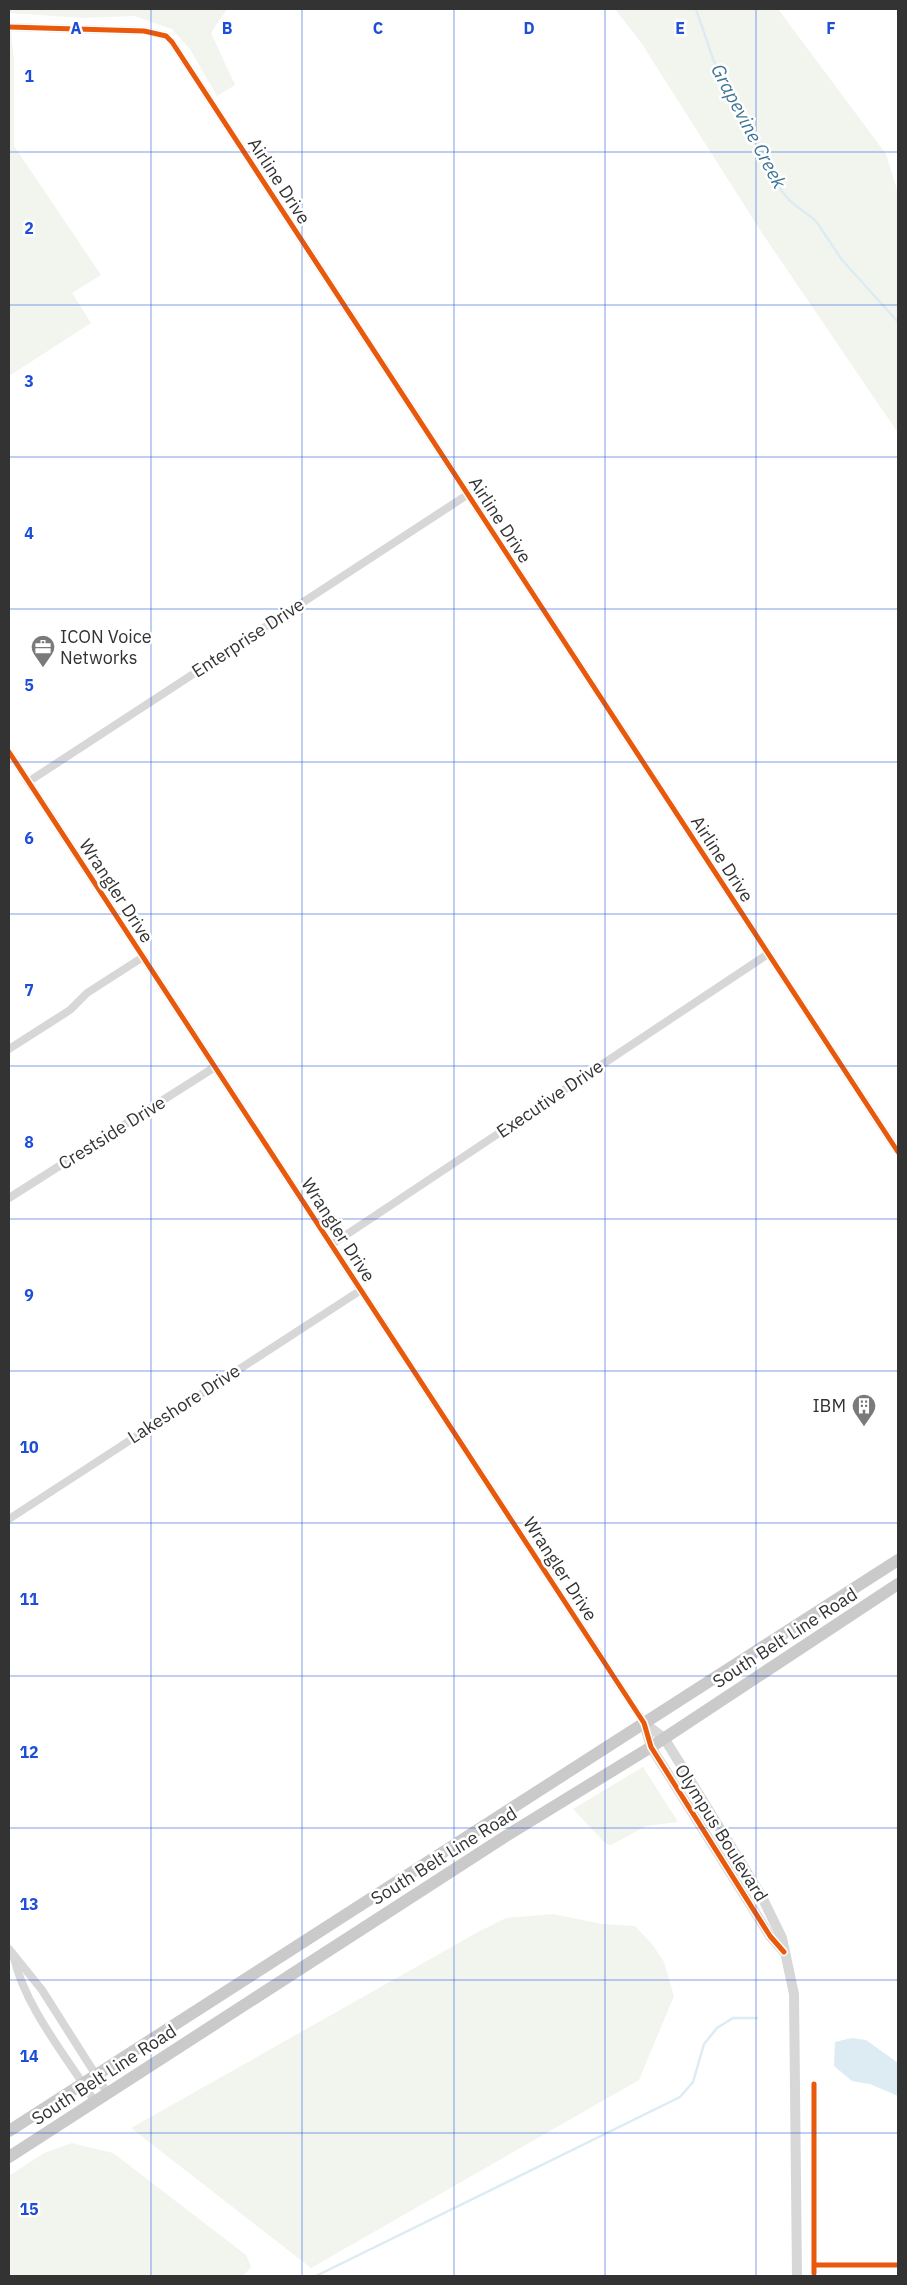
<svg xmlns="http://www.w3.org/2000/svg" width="907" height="2285" viewBox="0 0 907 2285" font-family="'IBM Plex Sans',sans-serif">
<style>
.green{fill:#f1f5ed}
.water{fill:#ddebf3}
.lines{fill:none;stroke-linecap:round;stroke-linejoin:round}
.stream{stroke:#ddebf3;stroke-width:2.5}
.minor{stroke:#d7d7d7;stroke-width:8}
.tertiary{stroke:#d7d7d7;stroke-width:10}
.primary{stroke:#cacaca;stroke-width:12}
.cycleway-casing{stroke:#fff;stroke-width:8}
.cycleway{stroke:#e8590c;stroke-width:5}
.grid{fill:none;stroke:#1d4ed8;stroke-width:1;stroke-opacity:0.55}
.labels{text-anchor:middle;stroke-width:5;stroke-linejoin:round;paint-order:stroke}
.street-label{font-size:18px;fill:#333;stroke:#fff}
.poi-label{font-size:18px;fill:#333;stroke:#fff;text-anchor:start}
.water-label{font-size:19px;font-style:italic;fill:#3f7597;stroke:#fff}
.grid-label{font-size:16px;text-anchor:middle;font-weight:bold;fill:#1d4ed8;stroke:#fff;stroke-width:5;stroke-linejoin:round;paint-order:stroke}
</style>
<rect width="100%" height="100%" fill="#fff"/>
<!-- green -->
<g class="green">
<path d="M9 9H227L211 33 235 85 217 96 190 49 172 29 134 16 83 18 9 13Z"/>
<path d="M615 9H778L886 154 898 193V433L760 230 642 44Z"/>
<path d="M9 14 14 60V146L101 275 72 293 91 323 9 376Z"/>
<path d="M643 1767 678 1822 646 1826 611 1845 606 1844 573 1809Z"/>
<path d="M553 1914 602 1924 635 1926 653 1945 664 1962 674 1996 639 2080 311 2268 131 2128 478 1932 506 1918Z"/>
<path d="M72 2143 113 2153 246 2255 251 2267 243 2276H9V2176L44 2153Z"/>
</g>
<!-- water -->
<path class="water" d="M852 2038 866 2040 898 2063V2096L870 2084 852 2081 834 2066 835 2042Z"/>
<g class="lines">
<!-- stream -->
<g class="stream">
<path d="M696 9 713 59 735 105 759 144 781 190 790 201 816 221 842 260 898 322"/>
<path d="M316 2276 680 2097 693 2082 704 2044 717 2028 733 2018H757"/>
</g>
<!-- minor -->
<g class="minor">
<path d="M9 27 144 31 166 36 172 42 898 1152"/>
<path d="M9 752 644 1723"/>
<path d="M28 782 467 495"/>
<path d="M9 1049 70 1010 87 993 143 957"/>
<path d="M9 1198 215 1067"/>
<path d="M331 1245 768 954"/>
<path d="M9 1519 361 1290"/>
<path d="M9 1949 42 1990 108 2094"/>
<path d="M14 1958C26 2009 67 2057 95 2102"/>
</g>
<!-- tertiary -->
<g class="tertiary">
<path d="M644 1723 664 1738 679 1762 761 1895 782 1938 794 1994 797 2276"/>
<path d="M644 1723 651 1747 770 1936 784 1952"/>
</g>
<!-- primary -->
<g class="primary">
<path d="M9 2131 898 1560"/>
<path d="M9 2157 506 1836 651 1747 898 1584"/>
</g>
<defs>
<g id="cycleway">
<path d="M9 27 144 31 166 36 172 42 898 1152"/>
<path d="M9 752 644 1723 651 1747 770 1936 784 1952"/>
<path d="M814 2084V2273"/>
<path d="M815 2265H898"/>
</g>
</defs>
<!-- cycleway casing -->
<use href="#cycleway" class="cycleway-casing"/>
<!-- cycleway -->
<use href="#cycleway" class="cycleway"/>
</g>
<!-- grid -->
<path class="grid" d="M151 9V2276M302 9V2276M454 9V2276M605 9V2276M756 9V2276M9 152H898M9 305H898M9 457H898M9 609H898M9 762H898M9 914H898M9 1066H898M9 1219H898M9 1371H898M9 1523H898M9 1676H898M9 1828H898M9 1980H898M9 2133H898"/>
<!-- icons -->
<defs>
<symbol id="office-pin" viewBox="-11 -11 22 30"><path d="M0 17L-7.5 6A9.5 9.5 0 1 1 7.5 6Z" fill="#7a7a7a" stroke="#fff"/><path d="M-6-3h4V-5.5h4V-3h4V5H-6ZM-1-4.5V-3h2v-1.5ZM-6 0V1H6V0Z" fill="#fff"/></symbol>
<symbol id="building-pin" viewBox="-11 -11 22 30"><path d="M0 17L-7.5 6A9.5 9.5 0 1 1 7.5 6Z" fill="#7a7a7a" stroke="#fff"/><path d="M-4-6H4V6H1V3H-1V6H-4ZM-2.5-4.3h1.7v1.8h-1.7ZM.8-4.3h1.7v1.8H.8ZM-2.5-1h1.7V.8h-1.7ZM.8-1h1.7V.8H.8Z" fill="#fff"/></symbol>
</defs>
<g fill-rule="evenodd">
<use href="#office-pin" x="29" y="633" width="28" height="38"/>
<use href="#building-pin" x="850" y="1392" width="28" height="38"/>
</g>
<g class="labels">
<!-- street labels -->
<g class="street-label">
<text transform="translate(279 181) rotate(57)" y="6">Airline Drive</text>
<text transform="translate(500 520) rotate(57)" y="6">Airline Drive</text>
<text transform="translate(248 638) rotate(-33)" y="6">Enterprise Drive</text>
<text transform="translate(722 859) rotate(57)" y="6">Airline Drive</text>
<text transform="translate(116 891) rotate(57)" y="6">Wrangler Drive</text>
<text transform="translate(550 1099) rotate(-34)" y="6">Executive Drive</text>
<text transform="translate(112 1133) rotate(-32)" y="6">Crestside Drive</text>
<text transform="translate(338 1230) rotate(57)" y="6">Wrangler Drive</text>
<text transform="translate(184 1404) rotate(-33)" y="6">Lakeshore Drive</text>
<text transform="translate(560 1569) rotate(57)" y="6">Wrangler Drive</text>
<text transform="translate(785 1638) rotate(-33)" y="6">South Belt Line Road</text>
<text transform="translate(721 1833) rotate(58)" y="6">Olympus Boulevard</text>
<text transform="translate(444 1856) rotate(-32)" y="6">South Belt Line Road</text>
<text transform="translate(104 2075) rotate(-33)" y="6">South Belt Line Road</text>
</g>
<!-- poi labels -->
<g class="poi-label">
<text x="60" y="643">ICON Voice<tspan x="60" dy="21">Networks</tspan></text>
<text x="846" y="1412" text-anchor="end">IBM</text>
</g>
<!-- water labels -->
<g class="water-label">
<text transform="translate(749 126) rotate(62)" y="7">Grapevine Creek</text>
</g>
</g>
<g class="grid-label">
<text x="76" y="34">A</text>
<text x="227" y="34">B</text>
<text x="378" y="34">C</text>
<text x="529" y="34">D</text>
<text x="680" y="34">E</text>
<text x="831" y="34">F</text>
<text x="29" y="82">1</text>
<text x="29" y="234">2</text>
<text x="29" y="387">3</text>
<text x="29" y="539">4</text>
<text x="29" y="691">5</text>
<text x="29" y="844">6</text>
<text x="29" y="996">7</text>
<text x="29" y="1148">8</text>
<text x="29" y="1301">9</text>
<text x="29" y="1453">10</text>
<text x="29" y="1605">11</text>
<text x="29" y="1758">12</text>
<text x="29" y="1910">13</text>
<text x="29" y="2062">14</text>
<text x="29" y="2215">15</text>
</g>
<!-- border -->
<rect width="907" height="2285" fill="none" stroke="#333333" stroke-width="20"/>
</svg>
